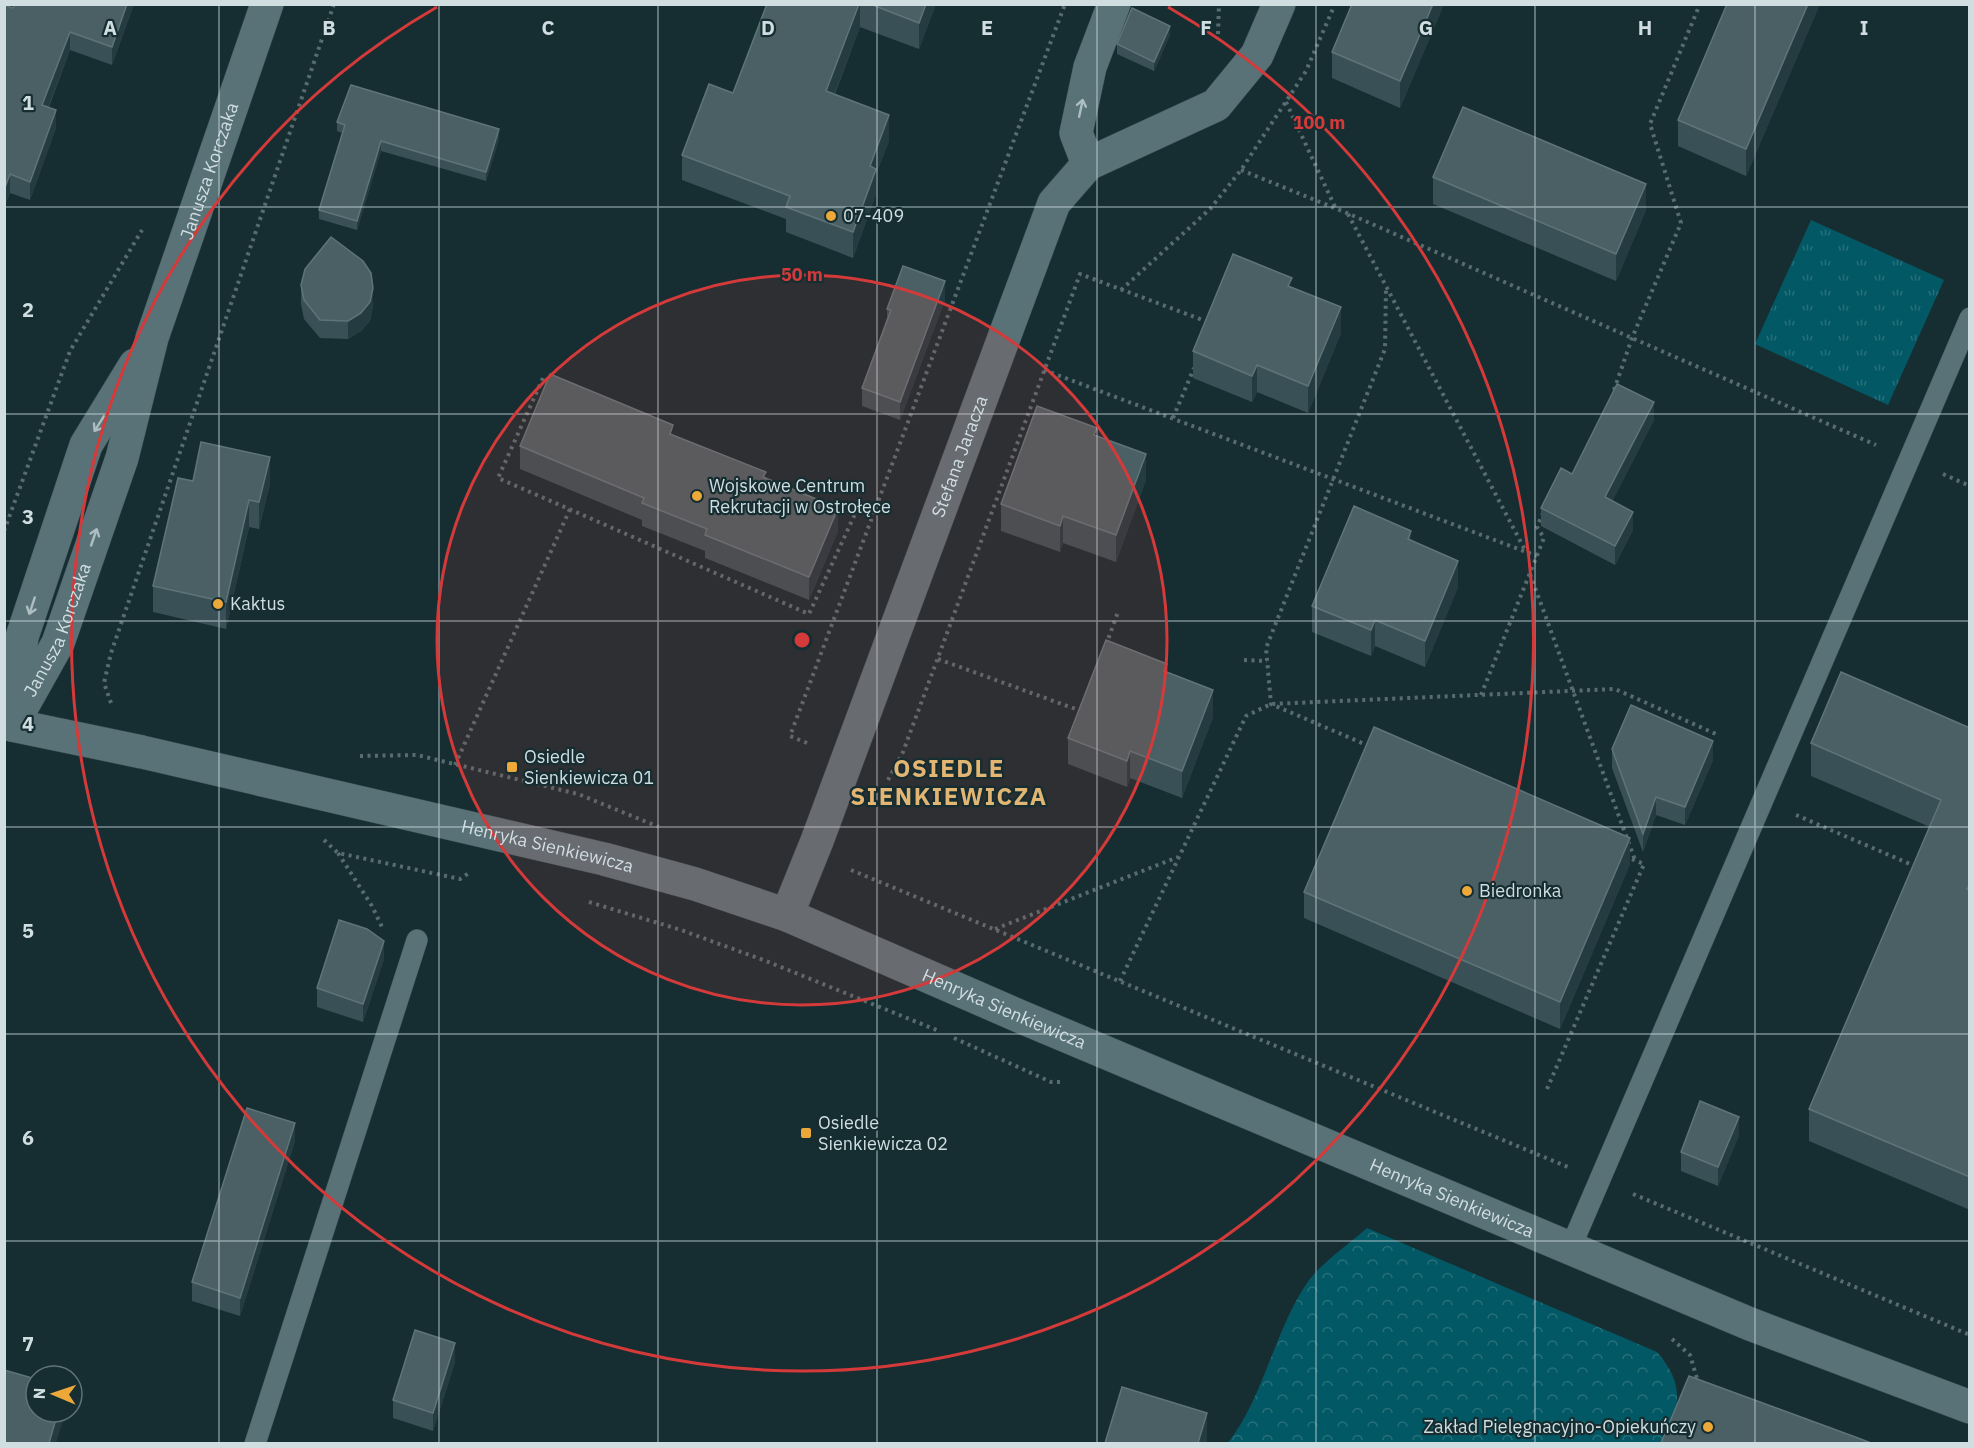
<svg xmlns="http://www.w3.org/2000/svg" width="1974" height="1448" viewBox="0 0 1974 1448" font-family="'IBM Plex Sans',sans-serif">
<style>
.forest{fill:url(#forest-crowns)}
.park{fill:url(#park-tufts)}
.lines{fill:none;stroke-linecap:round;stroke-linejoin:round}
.service-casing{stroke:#374a4e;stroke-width:22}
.minor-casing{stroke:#374a4e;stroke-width:34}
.tertiary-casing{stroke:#374a4e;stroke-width:34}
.path{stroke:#586c70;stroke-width:4;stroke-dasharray:3 4.5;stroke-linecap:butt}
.service{stroke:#597277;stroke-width:21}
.minor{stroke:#597277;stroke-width:33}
.tertiary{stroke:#597277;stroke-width:33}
.wall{fill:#395156}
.shaded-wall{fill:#243c41}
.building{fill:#4a6064;stroke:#5f7478;stroke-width:1.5}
.oneway{stroke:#acbec1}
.grid{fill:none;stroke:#d0dee1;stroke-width:1.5;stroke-opacity:0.55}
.ring{fill:none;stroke:#d53a3a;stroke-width:3}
.poi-dot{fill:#eca93a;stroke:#162e32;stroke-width:2}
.labels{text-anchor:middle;stroke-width:4.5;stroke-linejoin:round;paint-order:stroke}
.street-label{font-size:18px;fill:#d0dee1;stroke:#162e32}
.poi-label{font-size:18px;fill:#d0dee1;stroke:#162e32;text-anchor:start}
.district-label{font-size:24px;font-weight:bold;letter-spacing:1.5px;fill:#e3b572;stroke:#162e32}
.grid-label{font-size:20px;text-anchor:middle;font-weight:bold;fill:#d0dee1;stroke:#162e32;stroke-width:4.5;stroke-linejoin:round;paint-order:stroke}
.centre{fill:#d53a3a;stroke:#162e32;stroke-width:3}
.ring-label{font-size:18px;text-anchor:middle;font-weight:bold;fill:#d53a3a;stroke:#162e32;stroke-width:4.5;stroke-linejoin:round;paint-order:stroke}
</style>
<defs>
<pattern id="forest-crowns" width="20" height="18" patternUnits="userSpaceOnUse" patternTransform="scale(1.5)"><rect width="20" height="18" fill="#025864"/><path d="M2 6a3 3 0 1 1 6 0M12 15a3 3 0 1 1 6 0" fill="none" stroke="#26707a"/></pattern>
<pattern id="park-tufts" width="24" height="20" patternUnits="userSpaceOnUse" patternTransform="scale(1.5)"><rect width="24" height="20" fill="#025864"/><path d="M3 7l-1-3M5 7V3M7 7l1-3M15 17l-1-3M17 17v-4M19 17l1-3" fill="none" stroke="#26707a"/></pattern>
</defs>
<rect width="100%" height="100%" fill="#162e32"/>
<!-- forest -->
<path class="forest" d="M1367 1228 1657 1352C1686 1386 1679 1406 1665 1443L1227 1444C1263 1400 1275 1328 1309 1280 1324 1261 1349 1244 1367 1228Z"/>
<!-- park -->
<path class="park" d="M1811 220 1944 280 1888 405 1755 344Z"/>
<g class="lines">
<defs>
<g id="service">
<path d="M1570 1249 1970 318"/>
<path d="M255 1444 417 940"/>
</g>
<g id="minor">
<path d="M1088 164 1076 133 1090 67 1114 4"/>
<path id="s1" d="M12 725 142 752 604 859 695 884 787 915 1019 1016 1750 1324 1970 1407"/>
<path id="s2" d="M787 915 817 841 1054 203 1088 164 1216 105 1257 55 1279 4"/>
</g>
<g id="tertiary">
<path d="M14 709 22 637 86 445 135 365"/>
<path id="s3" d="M12 725 58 643 122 458 152 338 267 4"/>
</g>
</defs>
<!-- service casing -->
<use href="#service" class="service-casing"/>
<!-- minor casing -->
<use href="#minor" class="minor-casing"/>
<!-- tertiary casing -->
<use href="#tertiary" class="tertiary-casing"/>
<!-- path -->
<g class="path">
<path d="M1218 34 1219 4"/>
<path d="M1286 102 1335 207"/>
<path d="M1241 170 1347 213 1876 445"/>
<path d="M1348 214 1526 552"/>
<path d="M1121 290 1210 209 1241 170 1306 71 1335 4"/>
<path d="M1044 370 1537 556"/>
<path d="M543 378 498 478 809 614 855 514"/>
<path d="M1614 390 1632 338 1681 223 1650 124 1700 4"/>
<path d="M1173 418 1194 368"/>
<path d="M1943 474 1970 486"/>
<path d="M4 531 70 351 142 230"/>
<path d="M1530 574 1635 860"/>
<path d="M1106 645 1118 612"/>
<path d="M938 659 1081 711 1082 708"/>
<path d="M1244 660 1267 661"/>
<path d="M1481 695 1544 538 1537 527 1543 513"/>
<path d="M111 703 104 683 111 653 334 4"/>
<path d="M807 743 790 736 1065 4"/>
<path d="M1369 746 1271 704 1266 648 1385 349 1386 287"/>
<path d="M360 756 417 755 578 794 659 827"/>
<path d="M455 765 570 509"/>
<path d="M888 780 903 752 1080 274 1208 322"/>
<path d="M1796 815 1917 867"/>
<path d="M324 840 338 853 460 879 469 873"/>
<path d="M338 853 372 906 382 927"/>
<path d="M851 870 1568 1167"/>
<path d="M589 902 681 930 766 961 939 1031"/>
<path d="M995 929 1178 857"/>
<path d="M1120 981 1246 716 1271 704 1615 689 1716 734"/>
<path d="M954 1038 1051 1082H1060"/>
<path d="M1547 1089 1644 864 1627 857"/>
<path d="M1633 1194 1970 1335"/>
<path d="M1672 1339 1690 1355 1698 1382"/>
</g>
<!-- service -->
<use href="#service" class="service"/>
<!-- minor -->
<use href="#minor" class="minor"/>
<!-- tertiary -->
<use href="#tertiary" class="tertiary"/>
</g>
<!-- wall -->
<g class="wall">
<path d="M134 4 112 65 70 50 49 107 56 128 30 200 10 193 4 208 13 8Z"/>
<path d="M767 4H936L919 49 860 27 835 94 889 141 876 174V194L853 258 786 232V219L682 180V155L733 93Z"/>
<path d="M1352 4H1444L1400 108 1332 78V52Z"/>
<path d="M1820 4 1746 176 1678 146V120Z"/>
<path d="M1170 35 1154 71 1117 54V44Z"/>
<path d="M337 122 499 139 486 181 381 151 357 230 319 219V210L342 133 337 131Z"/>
<path d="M1433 177 1646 210 1616 281 1433 204Z"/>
<path d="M301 285 373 306 370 321 361 331 348 339 320 338 304 319 301 304Z"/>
<path d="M1292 287 1341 333 1308 413 1257 392 1252 402 1193 378V351Z"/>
<path d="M945 300 900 420 862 406V388L887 318V309Z"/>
<path d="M1654 420 1612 501 1633 530 1615 565 1541 526V508L1572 474Z"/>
<path d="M673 435 766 479 838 531 809 600 705 558V551L642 526V520L520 469V446Z"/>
<path d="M1097 436 1146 480 1116 562 1063 543 1060 552 1001 531V504Z"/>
<path d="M193 481 270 484 259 529 249 527 226 629 153 612V586Z"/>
<path d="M1411 541 1458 587 1425 667 1375 646 1371 656 1312 632V606Z"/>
<path d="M1167 672 1213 717 1182 798 1130 778 1127 787 1068 764V738Z"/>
<path d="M1970 728V1210L1809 1141V1109L1930 827 1811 776V743Z"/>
<path d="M1612 749 1713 760 1685 825 1656 815 1643 852 1612 768Z"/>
<path d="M1630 864 1560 1029 1304 918V892Z"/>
<path d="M384 959 363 1022 317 1007V988Z"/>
<path d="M1739 1135 1718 1186 1681 1171V1152Z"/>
<path d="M295 1141 240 1316 192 1301V1282Z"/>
<path d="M455 1362 433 1431 393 1418V1400Z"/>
</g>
<!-- shaded-wall -->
<g class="shaded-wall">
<path d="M127 4H134L112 65V47Z"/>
<path d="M859 4H860V27L826 116V91Z"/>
<path d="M926 4H936L919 49V23Z"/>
<path d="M1433 4H1444L1400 108V81Z"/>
<path d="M1808 4H1820L1746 176V149Z"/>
<path d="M1170 26V35L1154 71V62Z"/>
<path d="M70 32V50L42 123V105Z"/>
<path d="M56 110V128L30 200V182Z"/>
<path d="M889 115V141L876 174V194L853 258V232L870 166Z"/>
<path d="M499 129V139L486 181V172Z"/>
<path d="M381 141V151L357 230V221Z"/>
<path d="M10 174V193L4 208V190Z"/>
<path d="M1646 184V210L1616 281V254Z"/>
<path d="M945 281V300L900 420V402Z"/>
<path d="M373 288V306L370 321 361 331 348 339V321Z"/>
<path d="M1341 307V333L1308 413V386Z"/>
<path d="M1257 365V392L1252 402V376Z"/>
<path d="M1654 402V420L1605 516V497Z"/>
<path d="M1146 454V480L1116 562V535Z"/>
<path d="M270 457V484L259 529V502Z"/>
<path d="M249 500V527L226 629V602Z"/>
<path d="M838 508V531L809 600V577Z"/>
<path d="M1633 512V530L1615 565V546Z"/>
<path d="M1063 516V543L1060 552V526Z"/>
<path d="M1411 531V557L1408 539Z"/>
<path d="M1458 561V587L1425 667V641Z"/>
<path d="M1375 620V646L1371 656V630Z"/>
<path d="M1213 690V717L1182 798V771Z"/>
<path d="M1713 741V760L1685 825V807Z"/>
<path d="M1130 751V778L1127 787V761Z"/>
<path d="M1656 797V815L1643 852V834Z"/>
<path d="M1630 838V864L1560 1029V1002Z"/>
<path d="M384 941V959L363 1022V1004Z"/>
<path d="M1739 1117V1135L1718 1186V1167Z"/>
<path d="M295 1123V1141L240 1316V1298Z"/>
<path d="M455 1343V1362L433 1431V1413Z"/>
<path d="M58 1412H65V1414L56 1443H49Z"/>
<path d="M1207 1413V1443H1198Z"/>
</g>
<!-- building -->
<g class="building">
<path d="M14 4H127L112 47 70 32 42 105 56 110 30 182 10 174 4 190V5L13 8Z"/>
<path d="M767 4H859L826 91 889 115 870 166 876 169 853 232 786 207 790 196 682 155 709 84 733 93Z"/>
<path d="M870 4H926L919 23Z"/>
<path d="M1352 4H1433L1400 81 1332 52Z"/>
<path d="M1727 4H1808L1746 149 1678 120Z"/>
<path d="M1132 8 1170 26 1154 62 1117 44Z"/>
<path d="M351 85 499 129 486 172 381 141 357 221 319 210 345 125 337 122Z"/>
<path d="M1463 107 1646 184 1616 254 1433 177Z"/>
<path d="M331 237 363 261 371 273 373 288 370 302 361 313 348 321 320 320 304 300 301 285 305 269Z"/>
<path d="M1233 254 1292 278 1288 286 1341 307 1308 386 1257 365 1252 376 1193 351Z"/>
<path d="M903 266 945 281 900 402 862 388 891 310 887 309Z"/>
<path d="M550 374 673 425 670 434 766 472 763 477 838 508 809 577 705 535 707 529 642 503 644 498 520 446Z"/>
<path d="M1617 384 1654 402 1605 497 1633 512 1615 546 1541 508 1561 468 1572 474Z"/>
<path d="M1037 406 1097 428 1094 435 1146 454 1116 535 1063 516 1060 526 1001 504Z"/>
<path d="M201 442 270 457 259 502 249 500 226 602 153 586 178 478 193 481Z"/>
<path d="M1354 506 1411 531 1408 539 1458 561 1425 641 1375 620 1371 630 1312 606Z"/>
<path d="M1106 640 1167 664 1164 671 1213 690 1182 771 1130 751 1127 761 1068 738Z"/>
<path d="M1841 672 1970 728V883L1967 889 1970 890V1177L1809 1109 1941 800 1811 743Z"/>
<path d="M1631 705 1713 741 1685 807 1656 797 1643 834 1612 749Z"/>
<path d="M1374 727 1630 838 1560 1002 1304 892Z"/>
<path d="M339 920 367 929 384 941 363 1004 317 988Z"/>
<path d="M1700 1101 1739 1117 1718 1167 1681 1152Z"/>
<path d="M247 1108 295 1123 240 1298 192 1282Z"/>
<path d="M415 1330 455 1343 433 1413 393 1400Z"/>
<path d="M4 1370 36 1379V1412H58L49 1443H4Z"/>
<path d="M1689 1376 1858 1438 1871 1443H1661Z"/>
<path d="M1122 1387 1207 1413 1198 1443H1105Z"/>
</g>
<!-- one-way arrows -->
<defs><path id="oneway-shaft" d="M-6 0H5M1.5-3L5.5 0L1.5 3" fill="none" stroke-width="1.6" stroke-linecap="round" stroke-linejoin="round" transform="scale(1.5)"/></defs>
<g class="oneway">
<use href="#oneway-shaft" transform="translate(1081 108) rotate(-78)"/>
<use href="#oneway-shaft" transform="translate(99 424) rotate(122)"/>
<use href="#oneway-shaft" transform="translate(94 537) rotate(-71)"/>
<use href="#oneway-shaft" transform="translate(32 606) rotate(108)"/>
</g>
<!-- grid -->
<path class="grid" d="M219 4V1444M439 4V1444M658 4V1444M877 4V1444M1097 4V1444M1316 4V1444M1535 4V1444M1755 4V1444M4 207H1970M4 414H1970M4 621H1970M4 827H1970M4 1034H1970M4 1241H1970"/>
<!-- distance rings -->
<circle cx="802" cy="640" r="365" fill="#d53a3a" fill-opacity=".12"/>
<g class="ring">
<circle cx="802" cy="640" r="365"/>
<path d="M1168 7A731 731 0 1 1 437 7"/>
</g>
<!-- markers -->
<g class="poi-dot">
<circle cx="831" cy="216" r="6"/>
<circle cx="697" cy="496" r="6"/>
<circle cx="218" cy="604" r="6"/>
<rect x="506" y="761" width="12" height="12" rx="3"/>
<circle cx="1467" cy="891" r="6"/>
<rect x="800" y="1127" width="12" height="12" rx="3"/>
<circle cx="1708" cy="1427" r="6"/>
</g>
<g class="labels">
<!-- street labels -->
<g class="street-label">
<text dy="6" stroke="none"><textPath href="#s3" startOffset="590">Janusza Korczaka</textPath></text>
<text dy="6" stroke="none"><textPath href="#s2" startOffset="490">Stefana Jaracza</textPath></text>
<text dy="6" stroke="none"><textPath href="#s3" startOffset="106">Janusza Korczaka</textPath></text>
<text dy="6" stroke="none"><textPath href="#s1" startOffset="549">Henryka Sienkiewicza</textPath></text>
<text dy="6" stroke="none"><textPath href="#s1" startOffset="1035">Henryka Sienkiewicza</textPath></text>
<text dy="6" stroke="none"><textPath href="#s1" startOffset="1521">Henryka Sienkiewicza</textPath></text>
</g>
<!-- poi labels -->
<g class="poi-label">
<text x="843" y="222">07-409</text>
<text x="709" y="492">Wojskowe Centrum<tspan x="709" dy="21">Rekrutacji w Ostrołęce</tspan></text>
<text x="230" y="610">Kaktus</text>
<text x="524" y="763">Osiedle<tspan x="524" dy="21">Sienkiewicza 01</tspan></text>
<text x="1479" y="897">Biedronka</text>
<text x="818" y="1129">Osiedle<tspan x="818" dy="21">Sienkiewicza 02</tspan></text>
<text x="1696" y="1433" text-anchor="end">Zakład Pielęgnacyjno-Opiekuńczy</text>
</g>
<!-- district labels -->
<g class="district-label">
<text x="949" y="777">OSIEDLE<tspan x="949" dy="28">SIENKIEWICZA</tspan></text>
</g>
</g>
<g class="grid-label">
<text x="110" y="35">A</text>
<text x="329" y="35">B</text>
<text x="548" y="35">C</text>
<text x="768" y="35">D</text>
<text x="987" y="35">E</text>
<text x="1206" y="35">F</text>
<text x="1426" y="35">G</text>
<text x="1645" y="35">H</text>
<text x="1864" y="35">I</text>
<text x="28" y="110">1</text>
<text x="28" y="317">2</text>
<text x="28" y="524">3</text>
<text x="28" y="731">4</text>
<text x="28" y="938">5</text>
<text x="28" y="1145">6</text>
<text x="28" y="1351">7</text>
</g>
<circle cx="802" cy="640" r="9" class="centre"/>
<g class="ring-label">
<text x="1319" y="129">100 m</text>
<text x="802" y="281">50 m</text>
</g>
<!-- border -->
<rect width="1974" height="1448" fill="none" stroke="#d0dee1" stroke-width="12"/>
<!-- north arrow -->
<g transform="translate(54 1394) rotate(272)"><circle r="28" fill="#162e32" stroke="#607478" stroke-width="1.5"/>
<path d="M0-4.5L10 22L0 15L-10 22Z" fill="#eca93a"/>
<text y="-9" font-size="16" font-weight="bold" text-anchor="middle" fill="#d0dee1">N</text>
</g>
</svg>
